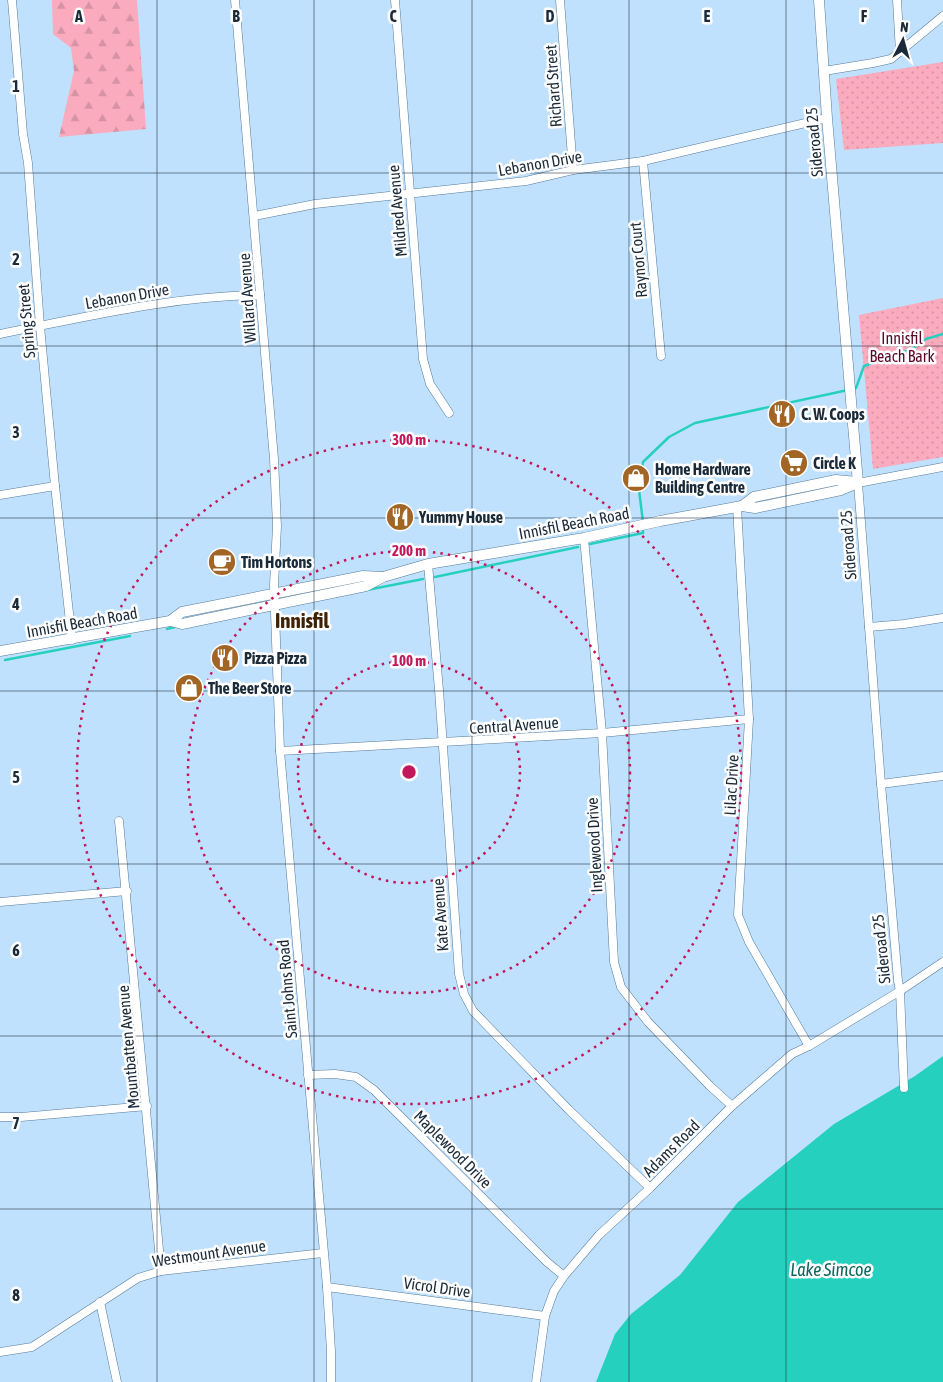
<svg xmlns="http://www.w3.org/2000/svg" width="943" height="1382" viewBox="0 0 943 1382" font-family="'Asap Condensed',sans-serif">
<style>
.forest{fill:url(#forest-firs)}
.park{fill:url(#park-dots)}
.water{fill:#26d0bf}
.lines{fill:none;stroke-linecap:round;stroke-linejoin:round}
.stream{stroke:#26d0bf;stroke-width:2.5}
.minor-casing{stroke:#547b9b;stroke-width:9}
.major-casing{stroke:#547b9b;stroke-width:11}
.minor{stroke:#fff;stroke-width:8}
.major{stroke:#fff;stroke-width:10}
.grid{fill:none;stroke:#1a2a38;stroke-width:1;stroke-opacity:0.55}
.ring{fill:none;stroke:#c2185b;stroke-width:2.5;stroke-dasharray:2.5 5}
.labels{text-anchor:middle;stroke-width:5;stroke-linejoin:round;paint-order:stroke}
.street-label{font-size:16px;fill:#1a2a38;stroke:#fefefe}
.park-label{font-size:16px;fill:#5a0628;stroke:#fefefe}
.poi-label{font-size:16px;font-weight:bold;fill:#1a2a38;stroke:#fefefe;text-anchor:start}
.water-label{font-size:18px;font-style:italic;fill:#0d655c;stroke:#fefefe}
.district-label{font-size:21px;font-weight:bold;fill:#3e2203;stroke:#fefefe}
.grid-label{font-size:16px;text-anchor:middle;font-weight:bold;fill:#1a2a38;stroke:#fefefe;stroke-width:5;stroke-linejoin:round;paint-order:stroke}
.centre{fill:#c2185b;stroke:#fefefe;stroke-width:2.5}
.ring-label{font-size:15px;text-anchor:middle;font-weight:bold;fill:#c2185b;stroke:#fefefe;stroke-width:5;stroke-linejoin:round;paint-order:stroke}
</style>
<defs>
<pattern id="forest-firs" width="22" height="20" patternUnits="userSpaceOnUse" patternTransform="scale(1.25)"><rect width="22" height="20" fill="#faabbd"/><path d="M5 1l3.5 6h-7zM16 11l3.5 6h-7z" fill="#d693a3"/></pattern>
<pattern id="park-dots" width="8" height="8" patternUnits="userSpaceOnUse" patternTransform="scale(1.25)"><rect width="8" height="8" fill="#faabbd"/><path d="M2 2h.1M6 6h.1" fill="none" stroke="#d693a3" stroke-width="1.8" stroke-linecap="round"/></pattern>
</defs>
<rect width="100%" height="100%" fill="#c0e1fe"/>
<!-- forest -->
<path class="forest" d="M52 0H137L146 129 59 137 74 71 71 48 53 34Z"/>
<!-- park -->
<g class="park">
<path d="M943 62V143L844 150 836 79Z"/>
<path d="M943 298V457L873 469 859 315Z"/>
</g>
<!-- water -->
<path class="water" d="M943 1056V1382H596L615 1334 631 1314 680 1275 738 1202 834 1124 915 1076Z"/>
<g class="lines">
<!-- stream -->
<g class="stream">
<path d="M853 389 856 388 864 366 912 349 926 339 943 334"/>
<path d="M643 522 639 490 643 462 669 437 695 423 848 390"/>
<path d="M590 544 643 533V527"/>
<path d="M435 577 578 547"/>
<path d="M367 590 423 579"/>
<path d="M167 629 175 627"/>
<path d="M5 660 130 636"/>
</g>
<defs>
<g id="minor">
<path d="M12 0 23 134 28 163 40 326 55 486 72 640"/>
<path d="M235 0 274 459 277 526 274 585 280 751 327 1287 331 1351V1382"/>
<path d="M395 0 423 359 430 384 449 413"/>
<path d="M560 0 573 170"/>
<path d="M897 0 900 52"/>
<path d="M824 71 873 63 891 59 943 16"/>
<path d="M643 161 661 356"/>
<path d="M254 216 315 204 526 181 573 170 643 161 827 118"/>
<path d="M0 334C86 317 172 296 260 295"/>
<path d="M0 495 55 486"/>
<path d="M737 507 749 719 738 915 749 942 809 1046"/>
<path d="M584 538 602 733 614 962 621 987 648 1022 710 1086 732 1106"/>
<path d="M428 564 439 690 459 974 464 994 473 1011 569 1110 650 1188"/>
<path d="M869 627 904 624 943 618"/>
<path d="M280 751 602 733 749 719"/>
<path d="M881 784 943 776"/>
<path d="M119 821 161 1271"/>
<path d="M0 902 127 891"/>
<path d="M308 1075 335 1074 356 1077 374 1090 547 1262 564 1276"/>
<path d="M904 1088 900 991 898 981 881 784 858 483 943 467"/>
<path d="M0 1117H21L147 1106"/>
<path d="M327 1287 545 1316"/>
<path d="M100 1302 117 1382"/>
<path d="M0 1352 32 1347 138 1278 161 1271 323 1253"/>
<path d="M536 1382 545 1316 554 1291 564 1276 599 1235 650 1188 732 1106 792 1054 809 1046 900 991 943 962"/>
</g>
<g id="major">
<path d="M819 0 827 118 858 483"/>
<path d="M742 506 754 497 836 480 857 482"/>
<path d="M170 621 182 624 366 586 383 577 428 564 584 538 660 521 742 506 755 508 841 490 858 483"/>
<path d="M0 651 170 621 182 612 363 576 382 577"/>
</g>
</defs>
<!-- minor casing -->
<use href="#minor" class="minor-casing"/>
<!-- major casing -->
<use href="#major" class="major-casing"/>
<!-- minor -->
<use href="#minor" class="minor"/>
<!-- major -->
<use href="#major" class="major"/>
</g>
<!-- grid -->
<path class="grid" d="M157 0V1382M314 0V1382M472 0V1382M629 0V1382M786 0V1382M0 173H943M0 346H943M0 518H943M0 691H943M0 864H943M0 1036H943M0 1209H943"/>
<!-- distance rings -->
<g class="ring">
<circle cx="409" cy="772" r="111"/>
<circle cx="409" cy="772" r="221"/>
<circle cx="409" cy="772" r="332"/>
</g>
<!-- icons -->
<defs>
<symbol id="restaurant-disc" viewBox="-11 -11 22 22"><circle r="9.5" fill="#a16626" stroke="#fefefe"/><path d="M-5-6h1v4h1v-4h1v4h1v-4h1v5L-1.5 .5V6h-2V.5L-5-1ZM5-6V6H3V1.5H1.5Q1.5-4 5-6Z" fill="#fff"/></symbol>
<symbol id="supermarket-disc" viewBox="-11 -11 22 22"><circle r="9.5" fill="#a16626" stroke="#fefefe"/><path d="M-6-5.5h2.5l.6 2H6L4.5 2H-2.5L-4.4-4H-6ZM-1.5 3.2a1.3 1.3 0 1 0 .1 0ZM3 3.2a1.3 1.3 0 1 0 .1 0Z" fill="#fff"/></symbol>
<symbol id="shop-disc" viewBox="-11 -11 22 22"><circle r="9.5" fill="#a16626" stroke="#fefefe"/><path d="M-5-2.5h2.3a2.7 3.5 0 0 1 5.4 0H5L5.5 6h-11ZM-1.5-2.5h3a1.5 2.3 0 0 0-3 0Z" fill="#fff"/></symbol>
<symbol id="cafe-disc" viewBox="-11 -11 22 22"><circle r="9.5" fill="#a16626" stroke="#fefefe"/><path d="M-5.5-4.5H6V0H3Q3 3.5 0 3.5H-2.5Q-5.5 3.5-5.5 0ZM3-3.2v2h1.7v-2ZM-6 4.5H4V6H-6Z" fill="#fff"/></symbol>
</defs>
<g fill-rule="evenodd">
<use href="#restaurant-disc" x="766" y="398" width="32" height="32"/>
<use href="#supermarket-disc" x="778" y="447" width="32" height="32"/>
<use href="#shop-disc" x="620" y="462" width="32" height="32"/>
<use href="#restaurant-disc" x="384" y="501" width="32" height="32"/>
<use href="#cafe-disc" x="206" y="546" width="32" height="32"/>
<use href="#restaurant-disc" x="209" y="642" width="32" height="32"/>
<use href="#shop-disc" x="173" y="672" width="32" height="32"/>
</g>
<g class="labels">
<!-- street labels -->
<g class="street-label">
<text transform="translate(553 86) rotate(-94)" y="6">Richard Street</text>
<text transform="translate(814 142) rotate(-95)" y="6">Sideroad 25</text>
<text transform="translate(540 163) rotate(-10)" y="6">Lebanon Drive</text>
<text transform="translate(397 211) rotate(-95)" y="6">Mildred Avenue</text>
<text transform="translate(638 260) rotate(-95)" y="6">Raynor Court</text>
<text transform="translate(127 296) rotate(-10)" y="6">Lebanon Drive</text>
<text transform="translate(247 298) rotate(-94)" y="6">Willard Avenue</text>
<text transform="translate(26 321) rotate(-95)" y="6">Spring Street</text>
<text transform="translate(574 523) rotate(-11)" y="6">Innisfil Beach Road</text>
<text transform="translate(848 545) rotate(-94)" y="6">Sideroad 25</text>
<text transform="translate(82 622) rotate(-10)" y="6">Innisfil Beach Road</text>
<text transform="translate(514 725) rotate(-4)" y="6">Central Avenue</text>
<text transform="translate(731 785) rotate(-87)" y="6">Lilac Drive</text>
<text transform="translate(594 845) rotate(-93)" y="6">Inglewood Drive</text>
<text transform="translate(440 915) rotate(-94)" y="6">Kate Avenue</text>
<text transform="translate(881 949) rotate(-96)" y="6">Sideroad 25</text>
<text transform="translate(287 989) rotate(-95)" y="6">Saint Johns Road</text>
<text transform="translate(128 1047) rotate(-95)" y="6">Mountbatten Avenue</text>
<text transform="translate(671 1148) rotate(-45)" y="6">Adams Road</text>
<text transform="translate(453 1149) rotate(45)" y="6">Maplewood Drive</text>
<text transform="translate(209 1253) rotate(-8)" y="6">Westmount Avenue</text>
<text transform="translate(437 1287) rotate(8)" y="6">Vicrol Drive</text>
</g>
<!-- park labels -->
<g class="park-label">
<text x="902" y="344">Innisfil<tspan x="902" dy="18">Beach Bark</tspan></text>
</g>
<!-- poi labels -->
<g class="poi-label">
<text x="801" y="420">C. W. Coops</text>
<text x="813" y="469">Circle K</text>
<text x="655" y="475">Home Hardware<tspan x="655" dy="18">Building Centre</tspan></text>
<text x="419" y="523">Yummy House</text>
<text x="241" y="568">Tim Hortons</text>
<text x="244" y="664">Pizza Pizza</text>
<text x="208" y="694">The Beer Store</text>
</g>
<!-- water labels -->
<g class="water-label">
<text x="831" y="1276">Lake Simcoe</text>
</g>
<!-- district labels -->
<g class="district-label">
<text x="302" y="628">Innisfil</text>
</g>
</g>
<g class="grid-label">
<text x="79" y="22">A</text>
<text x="236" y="22">B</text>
<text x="393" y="22">C</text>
<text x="550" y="22">D</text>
<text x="707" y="22">E</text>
<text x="864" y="22">F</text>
<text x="16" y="92">1</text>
<text x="16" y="265">2</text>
<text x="16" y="438">3</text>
<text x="16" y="610">4</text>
<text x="16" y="783">5</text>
<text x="16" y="956">6</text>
<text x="16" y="1129">7</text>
<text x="16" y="1301">8</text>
</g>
<circle cx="409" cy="772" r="8" class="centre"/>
<g class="ring-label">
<text x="409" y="445">300 m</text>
<text x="409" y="556">200 m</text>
<text x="409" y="666">100 m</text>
</g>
<!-- north arrow -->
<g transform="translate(903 40) rotate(6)" stroke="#fefefe" stroke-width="4" paint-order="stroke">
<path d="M0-4L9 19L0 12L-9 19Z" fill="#1a2a38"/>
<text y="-8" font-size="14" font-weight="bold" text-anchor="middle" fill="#1a2a38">N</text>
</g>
</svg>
